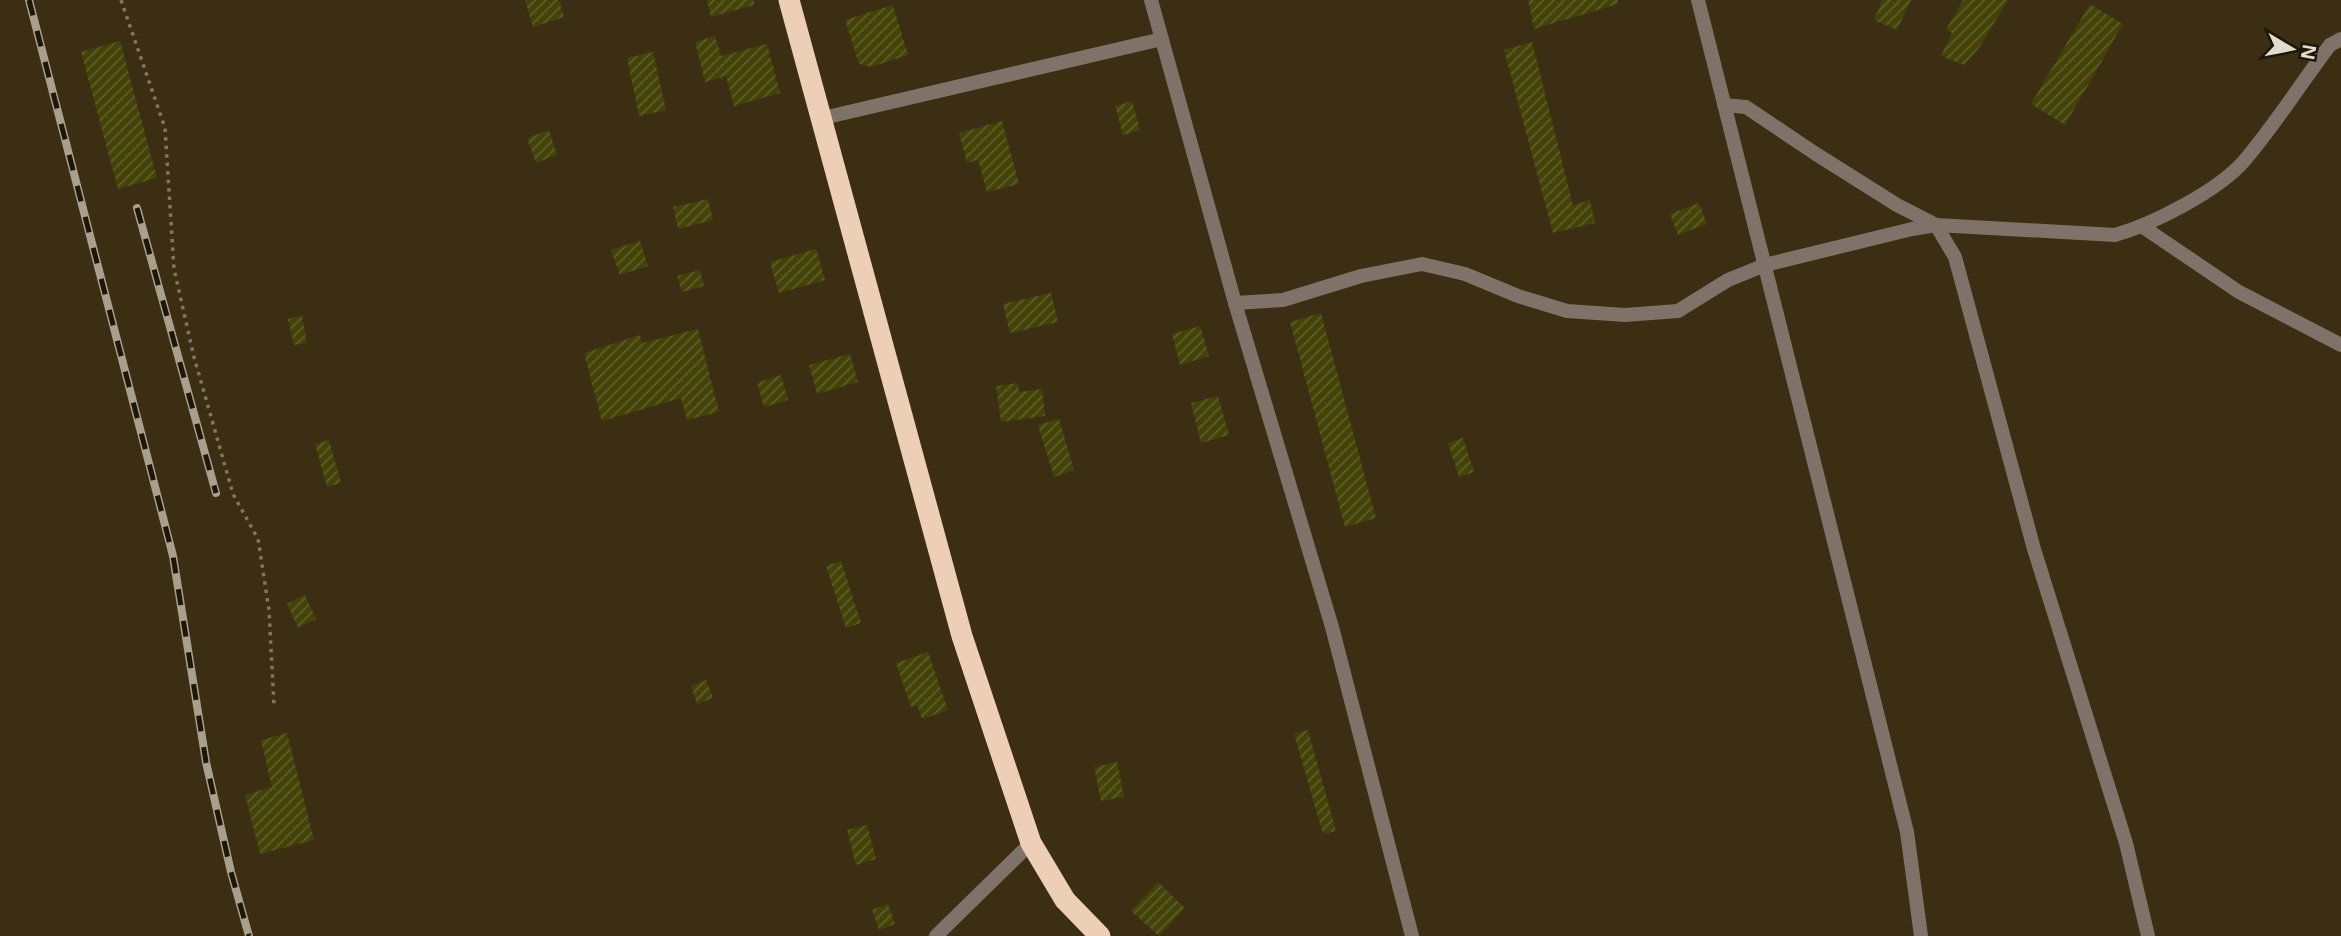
<svg xmlns="http://www.w3.org/2000/svg" width="2341" height="936" viewBox="0 0 2341 936" font-family="'Open Sans',sans-serif">
<style>
.building{fill:url(#building-hatch)}
.lines{fill:none;stroke-linecap:round;stroke-linejoin:round}
.path{stroke:#817760;stroke-width:3.5;stroke-dasharray:3.5 5;stroke-linecap:butt}
.street{stroke:#7f7269;stroke-width:14}
.highway{stroke:#edceb7;stroke-width:21}
.rail-casing{stroke:#a99f8b;stroke-width:8}
.rail{stroke:#1d170b;stroke-width:5;stroke-dasharray:16;stroke-linecap:butt}
</style>
<defs>
<pattern id="building-hatch" width="6" height="6" patternUnits="userSpaceOnUse" patternTransform="scale(1.75)"><rect width="6" height="6" fill="#434308"/><path d="M-1 1l2-2M0 6l6-6M5 7l2-2" fill="none" stroke="#5e5e2b"/></pattern>
</defs>
<rect width="100%" height="100%" fill="#3b2e12"/>
<!-- building -->
<g class="building">
<path d="M525 0H559L564 17 533 27Z"/>
<path d="M707 0H754V5L711 17Z"/>
<path d="M1528 0H1618V4L1534 29Z"/>
<path d="M1882 0H1911L1897 30 1874 20Z"/>
<path d="M1963 0H2008L1979 48 1964 65 1941 56 1952 33 1946 30Z"/>
<path d="M2090 4 2123 24 2065 125 2031 104Z"/>
<path d="M893 5 908 55 871 67 859 64 845 20Z"/>
<path d="M715 36 721 56 767 44 780 93 734 106 726 76 705 82 695 42Z"/>
<path d="M120 41 157 178 118 189 81 52Z"/>
<path d="M1532 42 1573 205 1590 200 1595 223 1553 233 1504 50Z"/>
<path d="M653 52 666 110 639 116 627 58Z"/>
<path d="M1132 101 1140 130 1123 135 1115 106Z"/>
<path d="M1002 121 1019 184 987 192 978 160 967 163 959 133Z"/>
<path d="M549 130 557 155 536 163 527 138Z"/>
<path d="M708 199 713 220 678 229 673 207Z"/>
<path d="M1699 203 1707 224 1678 235 1670 214Z"/>
<path d="M640 241 648 266 620 275 611 250Z"/>
<path d="M816 249 825 280 779 293 770 262Z"/>
<path d="M700 270 704 286 682 292 677 276Z"/>
<path d="M1051 293 1058 322 1010 333 1003 304Z"/>
<path d="M1321 313 1376 518 1345 527 1290 322Z"/>
<path d="M302 316 307 343 294 345 288 319Z"/>
<path d="M1200 326 1209 356 1180 365 1172 334Z"/>
<path d="M698 329 719 412 687 420 681 398 602 421 584 353 640 335 642 343Z"/>
<path d="M850 354 858 382 817 394 809 365Z"/>
<path d="M781 375 788 400 764 407 757 383Z"/>
<path d="M1018 383 1019 392 1042 389 1045 416 1001 422 996 386Z"/>
<path d="M1218 396 1229 435 1201 443 1191 403Z"/>
<path d="M1059 419 1074 470 1054 477 1038 425Z"/>
<path d="M1463 438 1474 472 1459 477 1448 443Z"/>
<path d="M329 440 341 483 327 487 315 444Z"/>
<path d="M841 561 861 623 846 628 826 566Z"/>
<path d="M305 595 316 619 298 628 287 604Z"/>
<path d="M928 652 948 710 922 719 917 705 911 707 896 663Z"/>
<path d="M706 680 713 698 697 704 691 686Z"/>
<path d="M1308 730 1336 831 1323 834 1294 734Z"/>
<path d="M287 733 314 840 260 854 245 795 272 787 261 740Z"/>
<path d="M1117 762 1124 797 1101 801 1094 767Z"/>
<path d="M867 825 876 859 856 865 847 830Z"/>
<path d="M1158 882 1185 908 1159 936 1131 911Z"/>
<path d="M888 904 895 924 879 930 872 910Z"/>
</g>
<g class="lines">
<!-- path -->
<path class="path" d="M121 0 165 128 174 269 194 357 233 494 258 539 269 610 274 705"/>
<!-- street -->
<g class="street">
<path d="M1151 0 1235 303 1332 627 1412 936"/>
<path d="M1698 0 1907 832 1921 936"/>
<path d="M1724 105 1746 107 1816 154 1897 205 1936 225 1955 257 2034 549 2126 843 2148 936"/>
<path d="M823 118 1162 39"/>
<path d="M2143 227 2239 292 2341 345"/>
<path d="M1235 303 1283 300 1361 276 1422 264 1465 274 1518 296 1567 311 1625 315 1678 311 1728 280 1765 265 1912 229 1936 225 2115 235C2153 224 2218 191 2244 161 2275 125 2301 83 2330 45L2341 39"/>
<path d="M936 936 1031 843"/>
</g>
<!-- highway -->
<path class="highway" d="M789 0 962 636 1031 843 1065 900 1100 936"/>
<defs>
<g id="rail">
<path d="M29 0 173 556 206 762 231 872 249 936"/>
<path d="M137 208 216 493"/>
</g>
</defs>
<!-- rail casing -->
<use href="#rail" class="rail-casing"/>
<!-- rail -->
<use href="#rail" class="rail"/>
</g>
<!-- north arrow -->
<g transform="translate(2292 49) rotate(100)" stroke="#1d170b" stroke-width="5" paint-order="stroke">
<path d="M0-5L12 26L0 18L-12 26Z" fill="#e3dbcb"/>
<text y="-10" font-size="19" font-weight="bold" text-anchor="middle" fill="#e3dbcb">N</text>
</g>
</svg>
